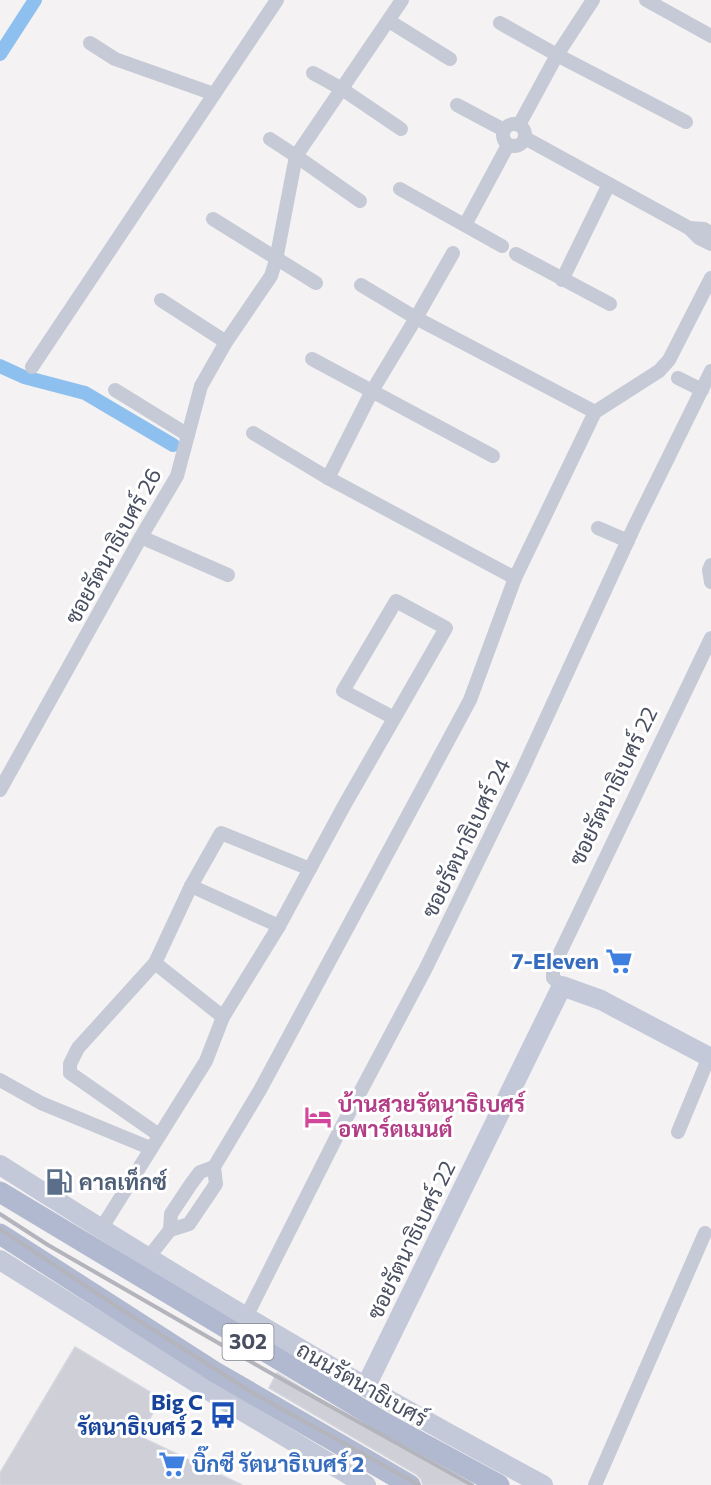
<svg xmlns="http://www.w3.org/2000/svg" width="711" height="1485" viewBox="0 0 711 1485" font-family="Commissioner,Sarabun,sans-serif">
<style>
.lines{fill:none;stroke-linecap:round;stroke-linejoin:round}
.canal{stroke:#8dc0ee;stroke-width:14}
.building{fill:#cecfd7;stroke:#d5d6dd;stroke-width:1.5}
.street{stroke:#c5cad6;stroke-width:14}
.secondary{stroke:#c4c9da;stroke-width:20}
.primary{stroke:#b1b9d0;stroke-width:21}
.rail{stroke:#b4b4bc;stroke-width:4}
.labels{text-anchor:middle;stroke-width:6;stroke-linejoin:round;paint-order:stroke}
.shield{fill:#fff;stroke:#808490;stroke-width:1.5}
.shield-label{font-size:21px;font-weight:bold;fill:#494f60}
.street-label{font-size:22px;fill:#494f60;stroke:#fff}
.shop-label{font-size:22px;font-weight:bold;fill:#366cbe;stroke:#fff;text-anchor:end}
.hotel-label{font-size:22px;font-weight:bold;fill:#b23c85;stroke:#fff;text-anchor:start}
.service-label{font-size:22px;font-weight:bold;fill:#4e5e75;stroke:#fff;text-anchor:start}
.transit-label{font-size:22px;font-weight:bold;fill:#164399;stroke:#fff;text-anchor:end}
</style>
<rect width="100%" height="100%" fill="#f4f2f2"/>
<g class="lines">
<!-- canal -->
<g class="canal">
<path d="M0 54 35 0"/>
<path d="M0 366 24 377 85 393 173 445"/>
</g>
</g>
<!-- building -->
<g class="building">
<path d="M75 1347 160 1398 141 1437 242 1485H0V1473Z"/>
<path d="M277 1373 376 1433 472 1485H423L421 1479 416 1474 269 1388Z"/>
</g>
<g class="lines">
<!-- street -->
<g class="street">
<path d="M646 0 711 36"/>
<path d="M389 21 450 59"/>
<path d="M500 23 557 55 686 122"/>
<path d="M90 43 115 59 214 94"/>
<path d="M313 73 342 89 401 129"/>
<path d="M457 105 504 130"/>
<circle cx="514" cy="135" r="11"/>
<path d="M519 125 557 55 593 0"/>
<path d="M525 138 689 228 699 238 711 244"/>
<path d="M270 139 296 156 360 201"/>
<path d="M400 189 502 246"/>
<path d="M213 219 316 283"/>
<path d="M465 225 508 145"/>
<path d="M689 228 704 229 711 233"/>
<path d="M516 254 610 304"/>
<path d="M562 280 609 184"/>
<path d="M361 285 416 318 595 412"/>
<path d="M161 300 226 342"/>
<path d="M312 359 493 456"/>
<path d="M32 367 277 0"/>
<path d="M678 378 702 390"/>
<path d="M115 390 188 435"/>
<path d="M253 433 328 478 515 578"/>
<path d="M328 478 372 391 416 318 453 253"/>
<path d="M598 528 628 541"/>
<path d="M141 537 228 575"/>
<path d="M711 565 709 570 711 582"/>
<path d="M0 790 141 537 177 476 201 386 226 342 271 276 276 260 296 156 402 0"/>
<path d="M191 886 279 926"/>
<path d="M155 963 223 1017"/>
<path d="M562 986 553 978V971L557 959 711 638"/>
<path d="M0 1080 41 1103 150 1148"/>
<path d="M678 1132 709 1057"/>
<path d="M159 1135 70 1073V1064L78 1048 155 963 191 886 221 833 310 869"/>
<path d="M101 1229 206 1061 223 1017 279 926 345 804 446 628 396 601 343 691 394 718"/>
<path d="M170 1230 189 1224 216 1184 214 1167 260 1090 470 700 515 578 595 412 659 371 669 360 711 278"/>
<path d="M148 1258 170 1230 171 1214 191 1184 200 1172 214 1167"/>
<path d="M246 1317 339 1132 426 968 521 773 635 525 711 371"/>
<path d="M595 1485 705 1233"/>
</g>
<!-- secondary -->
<g class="secondary">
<path d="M0 1165C177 1278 358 1386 543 1485"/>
<path d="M0 1260 229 1403 366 1485"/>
<path d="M366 1386 562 986 601 1000 711 1058"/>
</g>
<!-- primary -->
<g class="primary">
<path d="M0 1192 383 1422 499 1485"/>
<path d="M0 1234 215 1372 410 1485"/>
</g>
<!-- rail -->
<g class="rail">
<path d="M0 1214 48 1245 267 1371 472 1485"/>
<path d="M0 1229 119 1308 253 1393 419 1485"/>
</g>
</g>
<!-- icons -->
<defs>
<symbol id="supermarket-bare" viewBox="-9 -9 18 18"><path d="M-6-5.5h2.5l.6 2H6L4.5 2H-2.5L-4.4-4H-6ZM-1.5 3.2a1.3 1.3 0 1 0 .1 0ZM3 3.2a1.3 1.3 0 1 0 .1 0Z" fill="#3f7fe0" stroke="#fff" stroke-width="2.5" paint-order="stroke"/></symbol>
<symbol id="hotel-bare" viewBox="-9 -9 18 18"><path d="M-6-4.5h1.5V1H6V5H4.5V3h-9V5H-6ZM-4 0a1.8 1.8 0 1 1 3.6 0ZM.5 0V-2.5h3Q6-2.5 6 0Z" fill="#d1479c" stroke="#fff" stroke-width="2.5" paint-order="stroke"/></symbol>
<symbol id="fuel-bare" viewBox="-9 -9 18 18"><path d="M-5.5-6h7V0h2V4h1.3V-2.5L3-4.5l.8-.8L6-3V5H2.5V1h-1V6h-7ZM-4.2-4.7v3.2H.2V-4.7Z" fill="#5c6f8a" stroke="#fff" stroke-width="2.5" paint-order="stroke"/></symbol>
<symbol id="bus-bare" viewBox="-9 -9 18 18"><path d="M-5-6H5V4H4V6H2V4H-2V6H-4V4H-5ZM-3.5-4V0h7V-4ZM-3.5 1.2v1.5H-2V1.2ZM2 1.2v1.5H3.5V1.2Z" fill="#1a4fb4" stroke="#fff" stroke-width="2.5" paint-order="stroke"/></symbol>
</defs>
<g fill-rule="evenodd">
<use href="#supermarket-bare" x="600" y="942" width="38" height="38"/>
<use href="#hotel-bare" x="299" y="1098" width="38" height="38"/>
<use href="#fuel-bare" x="40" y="1163" width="38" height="38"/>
<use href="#bus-bare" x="204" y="1396" width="38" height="38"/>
<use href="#supermarket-bare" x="153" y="1445" width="38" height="38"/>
</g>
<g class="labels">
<!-- shield labels -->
<rect class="shield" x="222.5" y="1324" width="51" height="36" rx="4.5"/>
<g class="shield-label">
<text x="248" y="1349">302</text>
</g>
<!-- street labels -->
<g class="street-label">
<text transform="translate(113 546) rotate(-61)" y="8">ซอยรัตนาธิเบศร์ 26</text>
<text transform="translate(613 786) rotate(-64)" y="8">ซอยรัตนาธิเบศร์ 22</text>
<text transform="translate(466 838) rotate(-64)" y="8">ซอยรัตนาธิเบศร์ 24</text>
<text transform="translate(411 1240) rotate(-64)" y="8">ซอยรัตนาธิเบศร์ 22</text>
<text transform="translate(362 1384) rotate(30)" y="8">ถนนรัตนาธิเบศร์</text>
</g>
<!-- shop labels -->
<g class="shop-label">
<text x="599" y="969">7-Eleven</text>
<text x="192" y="1472" text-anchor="start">บิ๊กซี รัตนาธิเบศร์ 2</text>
</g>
<!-- hotel labels -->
<g class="hotel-label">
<text x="338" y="1112">บ้านสวยรัตนาธิเบศร์<tspan x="338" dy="25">อพาร์ตเมนต์</tspan></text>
</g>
<!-- service labels -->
<g class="service-label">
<text x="79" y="1190">คาลเท็กซ์</text>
</g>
<!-- transit labels -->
<g class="transit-label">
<text x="203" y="1410">Big C<tspan x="203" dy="25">รัตนาธิเบศร์ 2</tspan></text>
</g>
</g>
</svg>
